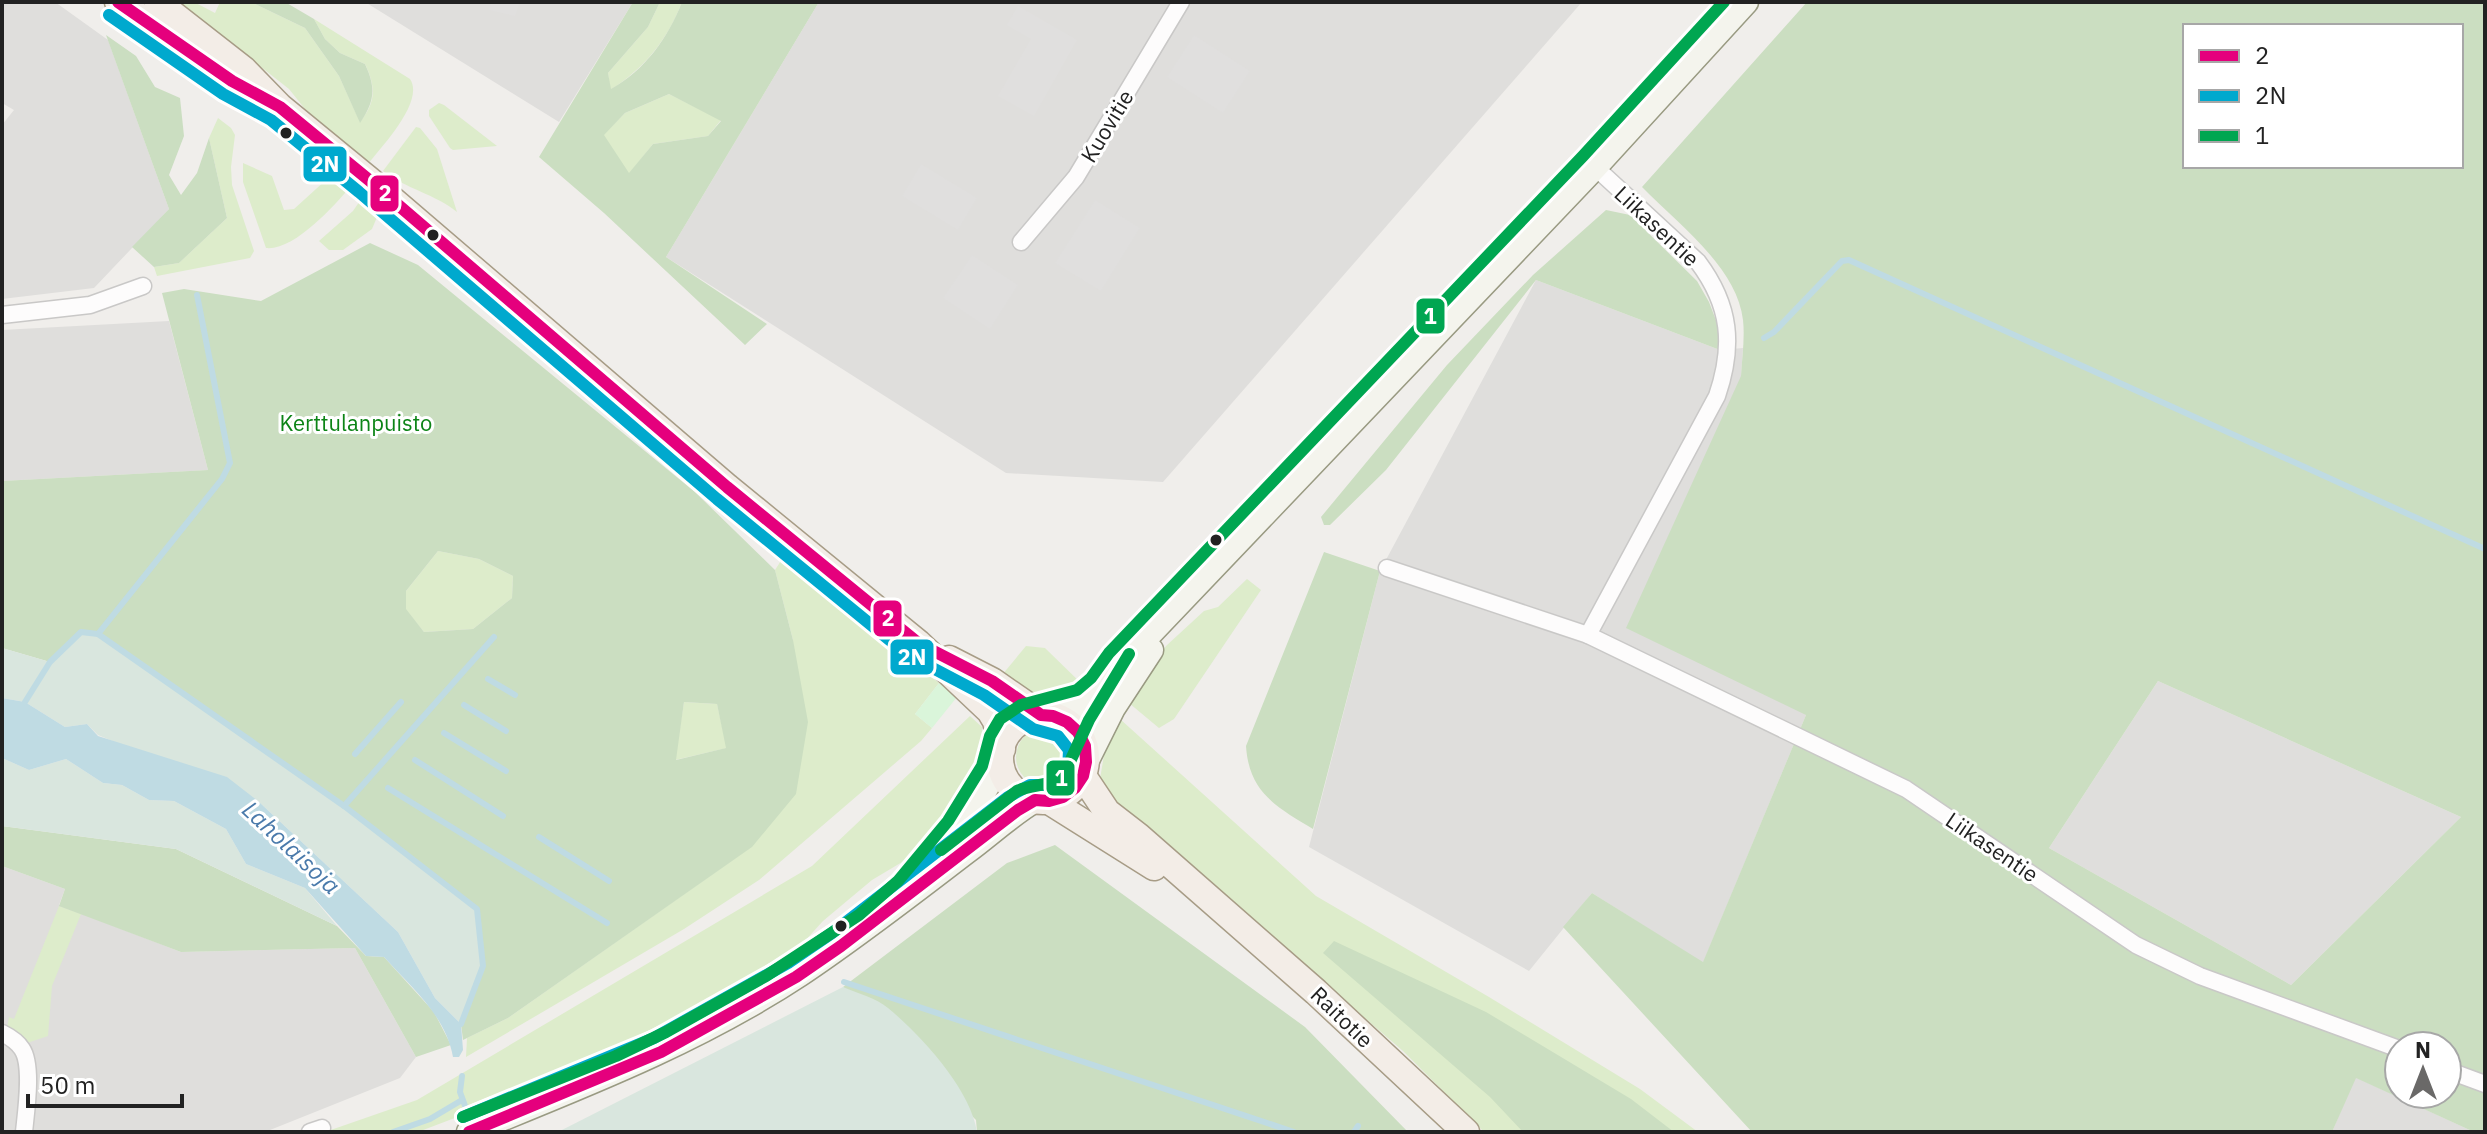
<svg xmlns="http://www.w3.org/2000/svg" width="2487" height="1134" viewBox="0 0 2487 1134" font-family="'IBM Plex Sans',sans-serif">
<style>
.residential{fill:#dfdedc}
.grass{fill:#ddeccb}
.forest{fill:#cbdec1;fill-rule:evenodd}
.wetland{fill:#d9e6de}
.park{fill:#daf5da}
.parking{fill:#e0dfde}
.water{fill:#bfdbe3}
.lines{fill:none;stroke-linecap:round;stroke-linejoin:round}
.stream{stroke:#bfdbe3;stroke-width:6}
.street-casing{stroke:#c9c8c7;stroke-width:19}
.secondary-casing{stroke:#999a82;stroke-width:27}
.primary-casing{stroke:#a79c86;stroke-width:29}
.street{stroke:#fdfcfc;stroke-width:16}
.secondary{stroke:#f4f4ed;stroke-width:24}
.primary{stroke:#f3ede7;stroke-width:26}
.bus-1-casing{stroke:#fff;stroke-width:18}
.bus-2-casing{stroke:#fff;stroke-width:18}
.bus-3-casing{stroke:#fff;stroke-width:18}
.bus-1{stroke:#e5007d;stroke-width:12}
.bus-2{stroke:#00a9ce;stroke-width:12}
.bus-3{stroke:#00a651;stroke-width:12}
.bus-dot{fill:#222;stroke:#fff;stroke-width:3}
.labels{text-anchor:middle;stroke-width:6;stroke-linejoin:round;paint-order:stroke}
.street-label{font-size:22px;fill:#222;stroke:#fff}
.park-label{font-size:22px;fill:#0c8416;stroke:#fff}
.water-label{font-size:24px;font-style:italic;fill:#4a7aab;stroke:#fff}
.line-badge{stroke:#fff;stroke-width:3}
.badge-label{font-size:22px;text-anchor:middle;font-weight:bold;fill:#fff}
</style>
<rect width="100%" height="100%" fill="#f0eeeb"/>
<!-- residential -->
<g class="residential">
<path d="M2 2H55L108 40 169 209 94 288 2 299V125L14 110 2 103Z"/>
<path d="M365 2H633L559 122Z"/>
<path d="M819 2H1582L1163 482 1006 473 666 257Z"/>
<path d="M1536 280 1720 350 1743 348 1741 376 1806 715 1703 963 1592 893 1529 971 1309 847 1380 571Z"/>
<path d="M169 321 208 470 2 481V330Z"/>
<path d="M2158 681 2461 817 2291 985 2049 848Z"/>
<path d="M2 866 65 889 59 905 181 952 355 948 416 1057 400 1078 265 1132H2Z"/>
<path d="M2355 1077 2474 1132H2332Z"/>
</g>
<!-- grass -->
<g class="grass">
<path d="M178 2H194L215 13 220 2H251L305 28 339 76 360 122C376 102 376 87 365 64L340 53 325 39 314 19 410 79C425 101 382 146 368 164L305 109 289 89Z"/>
<path d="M660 2H682C668 39 644 69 610 90L608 73 648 27Z"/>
<path d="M669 94 721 120 708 136 653 144 629 174 603 135 625 113Z"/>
<path d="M439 103 444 105 497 146 453 150 450 148 429 116V110Z"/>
<path d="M218 118 231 128 235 135 231 167 232 185 254 251 250 258 157 276 154 267 179 263 227 218 209 138Z"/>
<path d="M416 127 420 128 437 149 457 212C435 194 406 189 383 171Z"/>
<path d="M243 163 272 176 284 210 294 209 327 179C335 179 346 178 351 186 334 206 294 251 266 248L243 182Z"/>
<path d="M364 195 380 210 372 229 343 250H329L319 241 353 211Z"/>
<path d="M438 551 479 559 513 576 512 598 473 629 424 632 405 609 406 591Z"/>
<path d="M786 553 939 683 915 714 932 728 921 741 759 880 684 929 466 1057 467 1038 508 1018 751 847 793 640 775 570Z"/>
<path d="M1247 579 1261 590 1174 719 1159 728 1129 703 1166 646 1204 611 1218 607Z"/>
<path d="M1026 646 1045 648 1085 687 1063 700 1039 695 1002 675Z"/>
<path d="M684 702 717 704 727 748 675 760Z"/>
<path d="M970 716 982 727 984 754 978 790 929 846 872 880 823 921 784 964 720 1002 637 1041 515 1095 418 1132H325L417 1100 812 866Z"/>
<path d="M1120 719 1316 896 1489 997 1640 1089 1698 1132H1484L1403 1051 1279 944 1127 820 1099 785 1105 749Z"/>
<circle cx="1045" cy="757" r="29"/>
<path d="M59 906 81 914 52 986 48 1036 27 1043 7 1028 9 1017 14 1019Z"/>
</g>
<!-- forest -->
<g class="forest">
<path d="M251 2H285L314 19 325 39 340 53 365 64C376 88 375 101 360 123L339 76 305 28Z"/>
<path d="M633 2H660L648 27 608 73 611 89C645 70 668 38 682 2H819L666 257 767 324 745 345 604 213 539 157ZM669 94 721 121 708 136 653 144 629 173 604 135 625 113Z"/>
<path d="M1807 2H2485V1132H2474L2356 1078 2332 1132H1752L1563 927 1592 893 1703 962 1806 715 1626 628 1741 376C1742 358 1745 338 1743 320 1737 267 1677 223 1642 187ZM2185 26H2461V166H2185ZM2158 681 2461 817 2291 985 2049 848ZM2399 1046H2447V1094H2399Z"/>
<path d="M106 35 136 56 155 87 180 98 184 136 169 175 181 195 197 173 209 138 227 218 179 263 154 267 132 247 169 209Z"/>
<path d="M1606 210 1630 215 1697 281 1709 302 1717 323 1720 350 1536 280 1386 470 1330 525H1324L1321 517 1447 365 1533 275Z"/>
<path d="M370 243 418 265 695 492 775 570 793 640 808 722 796 794 752 847 508 1018 463 1040 461 1024 483 966 477 909 344 806 98 634 81 632 50 662 2 648V481L208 470 162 293 184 289 261 301ZM438 551 479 559 513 576 512 598 473 629 424 632 406 609V591ZM684 702 717 704 726 748 676 760Z"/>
<path d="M1324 552 1380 571 1313 829C1277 807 1249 793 1246 746Z"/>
<path d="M2 826 176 849 337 926 366 956 384 957 434 1012 451 1045 416 1057 355 948 181 952 59 906 65 889 2 866Z"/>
<path d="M1055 845 1305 1027 1408 1132H977L976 1120 843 987 1007 863Z"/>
<path d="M1334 941 1486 1012 1631 1099 1674 1132H1523L1490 1097 1323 953Z"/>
</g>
<!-- wetland -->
<g class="wetland">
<path d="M81 632 98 634 344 806 477 909 483 966 461 1024 435 998 398 932 258 801 98 735 87 724 65 727 25 702 2 698V648L50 662Z"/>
<path d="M2 758 29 770 66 759 103 783 122 785 149 800 174 801 226 829 246 864 305 888 337 926 176 849 2 826Z"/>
<path d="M843 987C857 993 876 998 888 1008 921 1035 971 1090 977 1132H558Z"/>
</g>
<!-- park -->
<path class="park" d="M939 683 957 697 932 728 915 714Z"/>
<!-- parking -->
<g class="parking">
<path d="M491 2H520L515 16 489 10Z"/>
<path d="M1018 6 1077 40 1034 116 998 96 1031 39 1007 25Z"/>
<path d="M1194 35 1250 71 1223 113 1167 77Z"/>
<path d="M921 164 977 198 958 230 902 196Z"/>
<path d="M1095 200 1140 228 1101 291 1055 263Z"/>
<path d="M972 255 1018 285 990 329 943 298Z"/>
</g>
<!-- water -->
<path class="water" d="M2 698 25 702 65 727 87 724 98 736 227 777 258 801 398 932 435 998 461 1024 463 1050 459 1057H453C446 1016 411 987 384 957L366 956 305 888 246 864 226 829 174 801 149 800 122 785 103 783 66 759 29 770 2 758Z"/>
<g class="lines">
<!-- stream -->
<g class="stream">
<path d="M1764 338 1774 332 1842 261 1849 260 2485 549"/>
<path d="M98 634 222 479 230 463 197 295"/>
<path d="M488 679 515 695"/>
<path d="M25 702 50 662 81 632 98 634 344 806 477 909 483 966 461 1024"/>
<path d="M464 705 506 731"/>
<path d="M444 733 506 771"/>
<path d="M355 754 401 702"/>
<path d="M415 760 503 816"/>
<path d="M388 788 607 923"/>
<path d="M344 806 494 637"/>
<path d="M539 837 609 881"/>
<path d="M844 982 1294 1132"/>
<path d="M462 1076 460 1092 468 1114"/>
<path d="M393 1132 430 1119 462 1100"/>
<path d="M1354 1132 1358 1126"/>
</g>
<defs>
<g id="street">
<path d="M1595 167 1698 262C1731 306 1734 346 1717 396L1588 635 1906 789 2136 945 2200 976 2399 1049"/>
<path d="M1021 242 1076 177 1181 2"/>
<path d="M2 315 90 305 143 286"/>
<path d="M1387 568 1588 635"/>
<path d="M2 1033C10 1037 17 1041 22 1049 33 1065 26 1112 24 1132"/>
<path d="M2447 1070 2485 1084"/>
<path d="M310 1132 322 1128"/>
</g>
<g id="secondary">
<path d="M1053 716C1091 703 1097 695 1121 664L1595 167 1746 2"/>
<path d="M1086 762 1113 708 1151 650"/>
<path d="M931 867 960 831 1001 763"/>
<path d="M469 1132C582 1086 697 1042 800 974 857 936 912 893 967 851 990 834 1010 815 1035 800"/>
</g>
<g id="primary">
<path d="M118 2 225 76"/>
<path d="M157 2 244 70 280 107 369 180 727 487 918 643 990 711 996 721 1002 749"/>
<path d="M949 659 992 681 1041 715"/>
<circle cx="1043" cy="758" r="43"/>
<path d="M1083 776 1107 812 1138 836 1316 992 1466 1132"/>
<path d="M1049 801 1154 867"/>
</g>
</defs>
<!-- street casing -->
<use href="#street" class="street-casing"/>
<!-- secondary casing -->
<use href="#secondary" class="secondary-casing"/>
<!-- primary casing -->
<use href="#primary" class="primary-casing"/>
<!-- street -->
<use href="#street" class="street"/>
<!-- secondary -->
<use href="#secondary" class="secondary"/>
<!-- primary -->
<use href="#primary" class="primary"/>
<defs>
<path id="bus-1" d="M118 2 232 81 280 107 369 180 727 487 918 643 992 681 1041 715 1053 716 1067 722 1078 732 1085 746 1086 762 1083 776 1075 788 1063 797 1049 801 1035 800 1018 810 841 946 796 977 661 1052 469 1132"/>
<path id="bus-2" d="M109 15 223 94 271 120 359 192 717 499 908 655 984 695 1033 729 1058 736 1069 750 1068 770 1063 777 1047 785H1030L1008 797 832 933 788 963 654 1038 463 1117"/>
<g id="bus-3">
<path d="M941 850 1017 791C1032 784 1051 786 1063 777L1089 720 1129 654"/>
<path d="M463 1117 616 1056 666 1032 766 976 859 915 898 881 948 821 982 766 990 736 1000 719 1021 705 1077 690 1091 678 1109 653 1583 156 1724 2"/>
</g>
</defs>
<!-- bus-1 casing -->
<use href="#bus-1" class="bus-1-casing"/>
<!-- bus-2 casing -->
<use href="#bus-2" class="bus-2-casing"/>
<!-- bus-3 casing -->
<use href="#bus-3" class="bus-3-casing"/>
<!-- bus-1 -->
<use href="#bus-1" class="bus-1"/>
<!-- bus-2 -->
<use href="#bus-2" class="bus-2"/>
<!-- bus-3 -->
<use href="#bus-3" class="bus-3"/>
</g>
<!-- markers -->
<g class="bus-dot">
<circle cx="286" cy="133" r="7"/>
<circle cx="433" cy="235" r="7"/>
<circle cx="1216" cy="540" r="7"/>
<circle cx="841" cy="926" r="7"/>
</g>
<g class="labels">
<!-- street labels -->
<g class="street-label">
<text transform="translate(1107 126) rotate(-59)" y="8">Kuovitie</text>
<text transform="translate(1657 226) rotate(43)" y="8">Liikasentie</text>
<text transform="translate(1992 847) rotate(34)" y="8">Liikasentie</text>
<text transform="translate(1342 1017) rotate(44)" y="8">Raitotie</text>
</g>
<!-- park labels -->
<g class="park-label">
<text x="356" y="431">Kerttulanpuisto</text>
</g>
<!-- water labels -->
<g class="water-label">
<text transform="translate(291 848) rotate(43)" y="8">Laholaisoja</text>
</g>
</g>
<g class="line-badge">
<rect x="302" y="145" width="46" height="38" rx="8" fill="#00a9ce"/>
<rect x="369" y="174" width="31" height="39" rx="8" fill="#e5007d"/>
<rect x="1415" y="297" width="31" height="38" rx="8" fill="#00a651"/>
<rect x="872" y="599" width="31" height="39" rx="8" fill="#e5007d"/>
<rect x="889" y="638" width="46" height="38" rx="8" fill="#00a9ce"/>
<rect x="1045" y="759" width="31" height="38" rx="8" fill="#00a651"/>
</g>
<g class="badge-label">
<text x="325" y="172">2N</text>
<text x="385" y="201">2</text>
<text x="1430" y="324">1</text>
<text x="888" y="626">2</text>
<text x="912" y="665">2N</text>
<text x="1061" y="786">1</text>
</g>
<!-- border -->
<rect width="2487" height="1134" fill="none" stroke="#222222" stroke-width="8"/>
<!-- legend -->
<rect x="2183" y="24" width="280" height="144" fill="#ffffff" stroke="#a7a7a7" stroke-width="2"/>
<rect x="2199" y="50" width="40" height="12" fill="#e5007d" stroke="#a7a7a7" stroke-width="2"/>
<text x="2255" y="64" font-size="24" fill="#222222">2</text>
<rect x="2199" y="90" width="40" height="12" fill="#00a9ce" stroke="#a7a7a7" stroke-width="2"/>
<text x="2255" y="104" font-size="24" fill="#222222">2N</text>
<rect x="2199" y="130" width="40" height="12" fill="#00a651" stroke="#a7a7a7" stroke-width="2"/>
<text x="2255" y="144" font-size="24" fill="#222222">1</text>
<!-- north arrow -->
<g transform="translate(2423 1070)"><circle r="38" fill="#ffffff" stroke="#a7a7a7" stroke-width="2"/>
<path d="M0-6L14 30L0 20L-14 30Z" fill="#6a6968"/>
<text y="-12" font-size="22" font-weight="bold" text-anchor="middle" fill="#222222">N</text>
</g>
<!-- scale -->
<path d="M28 1094v12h154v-12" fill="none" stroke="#222222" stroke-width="4"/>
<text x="40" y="1094" font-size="24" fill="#222222" stroke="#ffffff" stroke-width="6" paint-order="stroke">50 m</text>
</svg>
